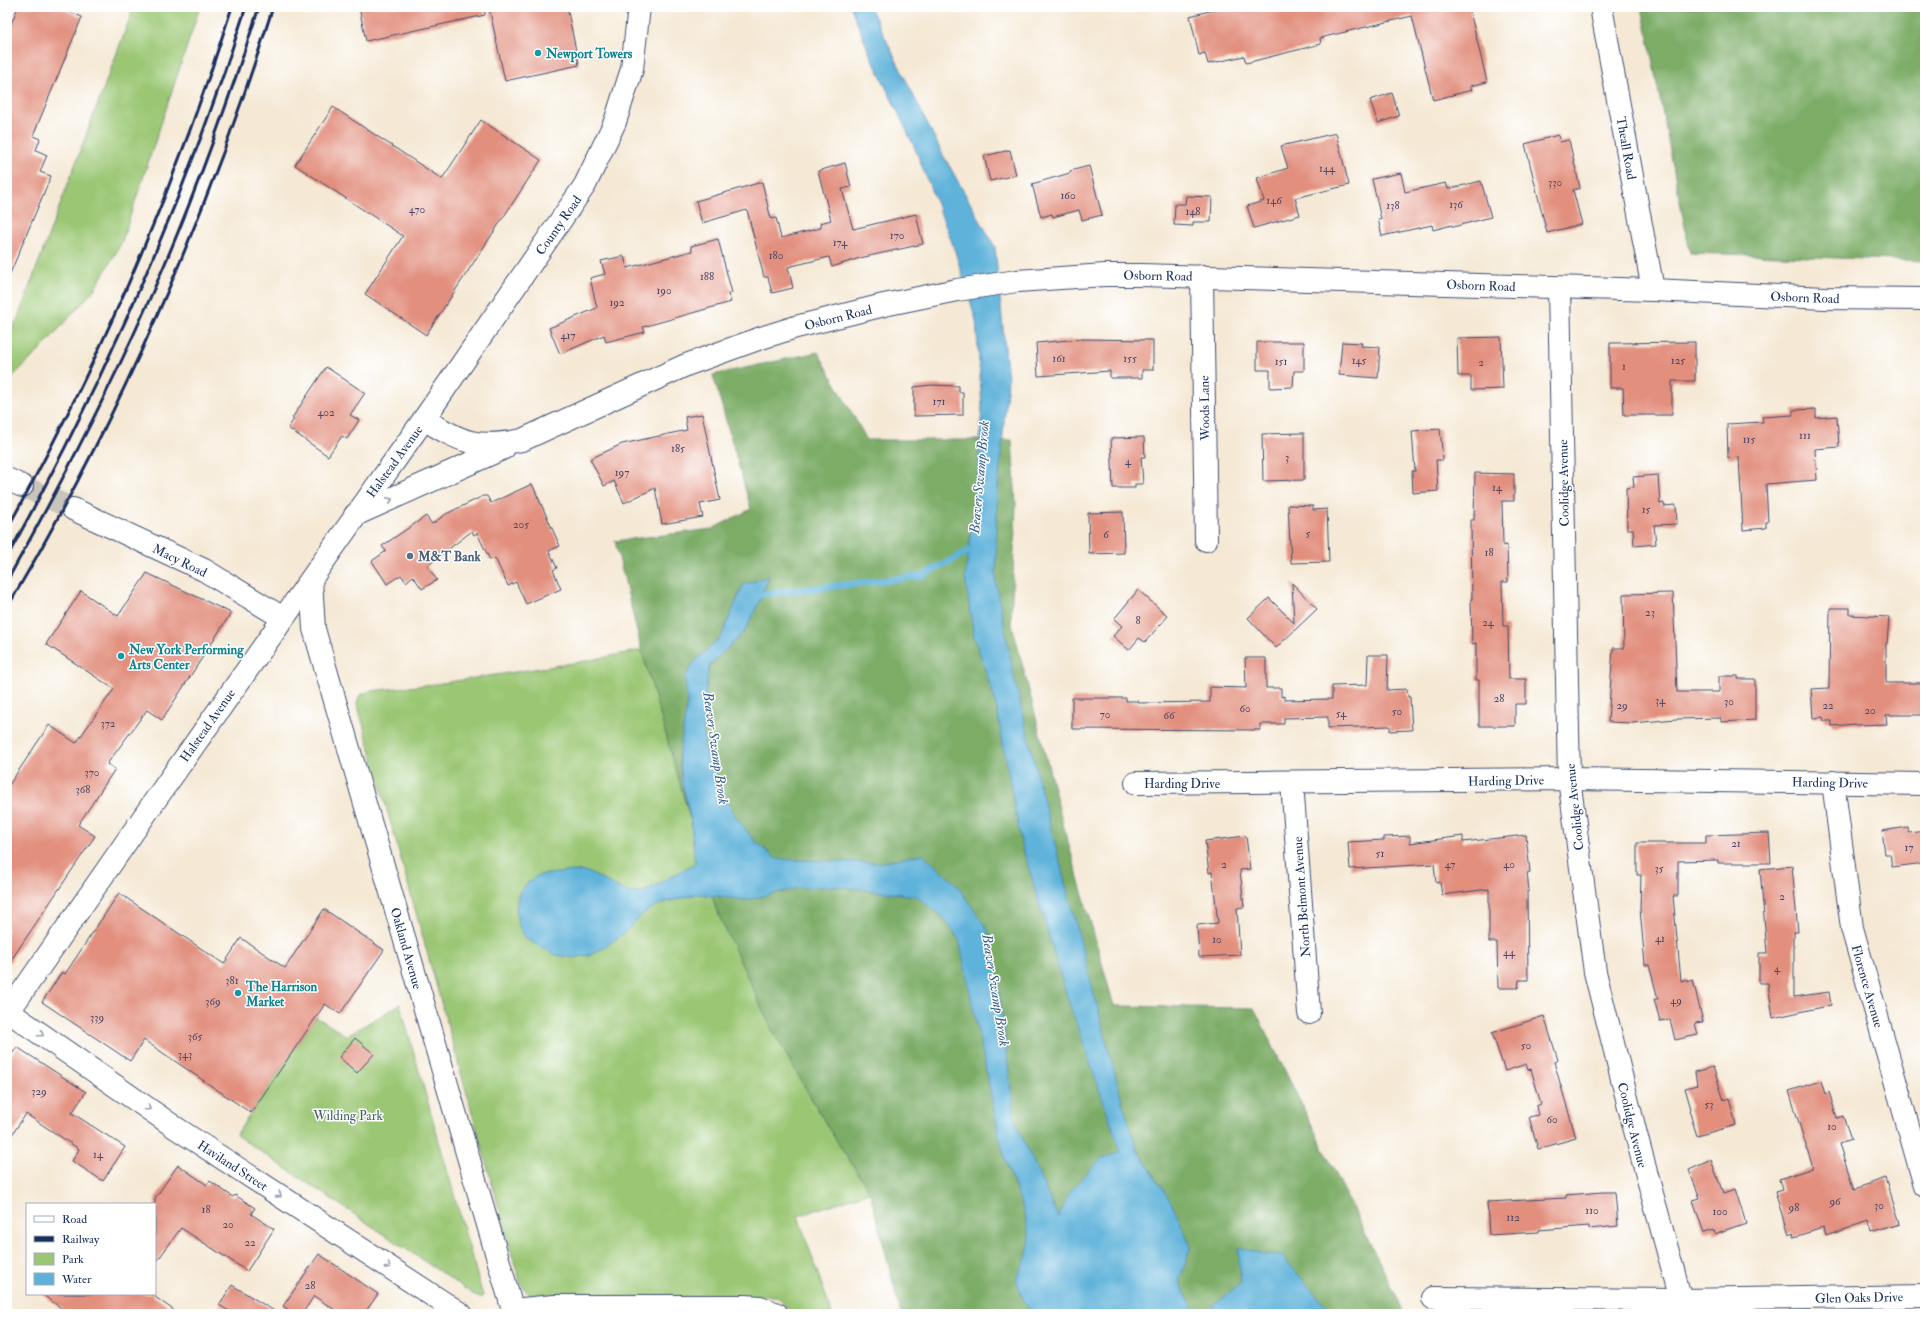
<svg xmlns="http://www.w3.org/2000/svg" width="1932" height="1321" viewBox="0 0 1932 1321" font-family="'IM FELL Double Pica',serif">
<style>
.green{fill:#9bc774;stroke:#5b7b69}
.forest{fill:#7cac66;stroke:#4c6e62}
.water{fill:#5eb2da;stroke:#3c709c}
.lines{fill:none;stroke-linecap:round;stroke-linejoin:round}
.stream{stroke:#5eb2da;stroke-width:7}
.building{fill:#e28f7e}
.minor-tunnel{stroke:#c9c4bd;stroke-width:22;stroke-dasharray:22 11;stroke-linecap:butt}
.minor-casing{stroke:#3c4b70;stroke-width:24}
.tertiary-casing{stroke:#3c4b70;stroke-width:24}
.minor{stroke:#fff;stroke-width:22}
.tertiary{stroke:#fff;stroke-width:22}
.rail{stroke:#1b2f5e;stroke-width:3}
.oneway{stroke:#8d97ae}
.culture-dot{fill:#0f9aa8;stroke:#fff;stroke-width:1.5}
.service-dot{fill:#5c6f8a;stroke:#fff;stroke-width:1.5}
.labels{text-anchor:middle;stroke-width:3;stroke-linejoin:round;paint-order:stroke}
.number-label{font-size:11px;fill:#4d4766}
.culture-label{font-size:13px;font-weight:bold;fill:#0d838f;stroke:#fff;text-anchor:start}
.street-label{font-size:13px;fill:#1b2f5e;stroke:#fff}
.service-label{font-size:13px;font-weight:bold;fill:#4e5e75;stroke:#fff;text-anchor:start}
.park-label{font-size:13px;fill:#415d65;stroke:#fff}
.water-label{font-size:14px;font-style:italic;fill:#325d89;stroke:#fff}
</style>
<rect width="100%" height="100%" fill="#fff"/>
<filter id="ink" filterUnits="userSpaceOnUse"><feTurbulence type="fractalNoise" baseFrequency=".025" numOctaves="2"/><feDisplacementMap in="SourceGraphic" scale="8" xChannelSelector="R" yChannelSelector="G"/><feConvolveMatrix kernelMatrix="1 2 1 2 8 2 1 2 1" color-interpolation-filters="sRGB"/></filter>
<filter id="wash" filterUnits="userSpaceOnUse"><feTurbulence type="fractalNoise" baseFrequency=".012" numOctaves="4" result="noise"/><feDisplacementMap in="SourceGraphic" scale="16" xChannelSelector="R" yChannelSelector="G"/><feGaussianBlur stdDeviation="0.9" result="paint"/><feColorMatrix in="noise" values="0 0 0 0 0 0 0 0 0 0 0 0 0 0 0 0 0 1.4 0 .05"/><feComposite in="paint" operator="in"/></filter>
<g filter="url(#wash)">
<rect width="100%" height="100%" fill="#f5e9d5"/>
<!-- green -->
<g class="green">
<path d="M134 7H200L121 244 94 290 39 351 13 376 7 387V337L17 320Z"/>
<path d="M642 650 716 909 771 1028 829 1129 870 1192 798 1216 832 1314H792L777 1296 537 1298C521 1293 520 1279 515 1265L357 703 360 695 370 691 436 684 574 663Z"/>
<path d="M400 1004 483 1296 482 1298H479L236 1135 316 1017 347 1036Z"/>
</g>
<!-- forest -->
<g class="forest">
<path d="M1642 7H1925V261L1690 253Z"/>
<path d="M818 352 867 440H1012L1016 504 1011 620 1063 824 1114 1006 1254 1008 1405 1314H901L870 1192 829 1129 771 1028 716 909 642 652 615 541 712 529 751 509 713 375Z"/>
</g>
<!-- water -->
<g class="water">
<path d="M851 7H870L942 153 995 247 1008 379 997 500 996 584 1015 681 1042 794 1122 1101 1137 1148 1172 1204 1191 1246 1179 1282 1196 1314H1035L1025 1304 1016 1279 1026 1258 1030 1239 1022 1205 1007 1166 1001 1144 959 939 944 918 916 896 835 886 799 888 746 900 698 894 663 903 645 912 623 934 605 947 590 955 573 958 556 955 526 939 518 924 516 910 519 893 528 882 539 875 574 871 588 872 625 891 631 893 644 892 695 863 691 822 682 782 679 755 687 704 685 678 694 662 721 637 743 585 769 576 759 603 745 631 709 666 704 702V748L733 813 753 839 776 859 878 863 923 854 956 884 988 930 996 969 1015 1121 1058 1217 1070 1190 1102 1158 1121 1152 1067 997 1021 842 995 700 974 636 965 578 977 482 982 406 976 320 953 245 914 146 868 50Z"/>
<path d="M1238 1247 1265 1255 1282 1256 1333 1314H1204L1241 1283Z"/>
</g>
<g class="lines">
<!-- stream -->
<path class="stream" d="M754 597 755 595 922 576 976 547"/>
</g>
<g id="blocks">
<!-- building -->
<g class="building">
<path d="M18 7H58L82 17 33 136 40 139 36 150 47 155 40 172 51 176 7 281V34Z"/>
<path d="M359 7H484L485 15 366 41Z"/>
<path d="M489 7H567L579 65 505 81Z"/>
<path d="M1225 7H1469L1487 82 1470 86 1472 90 1433 100 1412 16 1320 38 1321 44 1246 63 1244 56 1208 64 1205 53 1199 55 1190 16Z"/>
<path d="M1392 93 1399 116 1378 123 1370 100Z"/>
<path d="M333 107 442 179 481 120 541 160 426 335 365 294 403 236 295 165Z"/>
<path d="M1336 133 1349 185 1295 198 1300 215 1254 228 1247 206 1264 201 1257 178 1288 168 1281 146Z"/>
<path d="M1558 135 1560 142 1569 140 1580 188 1573 190 1582 224 1547 233 1525 144Z"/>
<path d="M1010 150 1016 175 990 181 984 156Z"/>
<path d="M845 163 851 187 842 189 853 229 916 214 923 244 860 258 832 267 829 257 788 267 793 288 772 293 768 277H764L747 210 702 223 696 201 762 182 771 219 776 218 781 238 821 228 820 223 831 220 818 171Z"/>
<path d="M1089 166 1102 215 1082 220 1079 210 1053 217 1052 214 1041 217 1032 184 1070 173V171Z"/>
<path d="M1401 173 1405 192 1446 183 1448 189 1481 181 1491 217 1453 227 1452 225 1433 230 1432 225 1382 236 1378 219H1381L1372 179Z"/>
<path d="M1186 196 1212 197 1211 222H1193V226L1174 225 1175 204H1185Z"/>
<path d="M718 239 732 293 728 294 731 302 643 327 645 332 606 342 604 335 560 354 549 328 597 308 590 278 605 274 601 261 624 256 627 268 692 251 691 246Z"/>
<path d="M1501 337 1503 389 1471 390V376H1458L1457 338Z"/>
<path d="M1080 339 1153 340V370H1142V378H1110V371L1038 376 1036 343Z"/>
<path d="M1257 342H1304V371H1294L1293 387 1270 388V370H1257Z"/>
<path d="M1342 342 1362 343 1361 346 1380 347 1378 378 1339 375Z"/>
<path d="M1695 342V381H1672V415H1624L1623 388H1610V343Z"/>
<path d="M326 367 365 393 350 415 359 420 347 439 342 436 328 456 288 428 294 419 292 418Z"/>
<path d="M931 385 959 386V392H963V415L914 416V387Z"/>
<path d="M1816 409V418L1837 416 1839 447 1815 449 1817 480 1766 484 1768 522H1766V528L1743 530 1739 457 1728 458 1727 424 1763 422 1762 417 1793 415V410Z"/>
<path d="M702 414 720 500 700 504 703 517 662 524 655 488 624 503 614 481 604 486 590 459 622 444 687 430 685 417Z"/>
<path d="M1440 429 1443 460H1436L1438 491 1413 493 1412 471H1415L1412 431Z"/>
<path d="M1304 433V480L1263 481 1262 434Z"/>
<path d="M1144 437 1145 457H1141L1143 484H1135V488H1113L1111 438Z"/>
<path d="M1475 473 1514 474V501H1502L1503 546 1507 545 1508 582H1502L1503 626H1508L1509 679H1526V704H1515V726H1479V680H1476V643L1472 644 1471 599H1472L1471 520H1474Z"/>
<path d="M1658 475 1660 504 1664 503V506L1676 505 1677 524 1654 525 1656 544 1634 546 1633 529H1627L1626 488 1634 487 1633 477Z"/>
<path d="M532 484 560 546 549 551 557 568 553 570 561 589 526 604 516 582 508 586 495 558 490 560 477 533 474 535 472 531 427 566 437 580 422 589 413 576 406 582 401 575 387 584 372 561 386 551 382 546 426 516 432 524 446 514 483 496H487L491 503Z"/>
<path d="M1288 505 1313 506V510L1327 509 1329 562 1291 563Z"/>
<path d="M1123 512 1124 553 1089 554 1088 513Z"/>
<path d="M147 573 231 613 162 720 147 710 107 764 115 769 78 825 95 836 7 966V788L49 725 76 743 114 689 46 644 81 591 118 616Z"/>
<path d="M1292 583 1317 609 1276 648 1248 618 1269 598 1294 623Z"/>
<path d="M1138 590 1168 616 1145 642 1139 638 1129 650 1113 636 1122 626 1114 619Z"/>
<path d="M1673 593 1677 692H1719V676H1738V679H1755V720L1721 722V718L1676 719 1633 723 1608 722 1613 648H1624L1623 594Z"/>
<path d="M1830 608H1850V615L1889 617 1887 643H1886V683H1925V715H1886L1887 724 1856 725V724L1832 726V721H1824L1823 717 1813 718 1811 689 1829 688Z"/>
<path d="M1368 655H1388L1387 690 1407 689 1408 697H1410L1412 730 1390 731V726L1328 728V717L1284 718V724H1260V730L1072 729V698H1126V701H1138V703L1210 702V687L1246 688 1245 658H1266V688H1281V697L1284 696V700L1332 699V686L1367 685Z"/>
<path d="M1908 827 1909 833 1925 831V863L1892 867 1890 854H1885L1882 831Z"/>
<path d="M1769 833 1771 863H1718V860L1678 861V896H1673L1681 981 1687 979 1688 982 1693 980 1703 1022 1695 1023 1698 1035 1675 1040 1670 1019 1660 1021 1654 999H1658L1649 965H1645L1640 909 1641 875H1637V843H1706V835Z"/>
<path d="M1526 835 1530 872 1527 873 1529 891H1527L1528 980H1519L1518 988H1498L1497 942H1489V889L1442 895 1440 882 1436 883 1434 864 1350 869 1348 842 1384 840V837L1410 836V843L1463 836V842Z"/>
<path d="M1246 836 1250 869 1240 870 1244 907 1237 908 1240 955 1199 957 1197 925 1218 923 1212 872 1209 873 1205 841Z"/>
<path d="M1792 866 1798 932H1794V997L1829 992 1831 1005 1773 1018 1768 983H1759V953H1767L1760 869Z"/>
<path d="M119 893 224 964 241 938 285 968 324 909 384 950 340 1014 325 1004 251 1113 144 1040 130 1061 42 1002 62 972 65 974Z"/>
<path d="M1544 1016 1558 1060 1554 1062 1576 1138 1538 1149 1529 1117 1538 1115 1536 1106 1541 1104 1531 1069 1528 1070 1526 1064 1505 1071 1492 1033Z"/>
<path d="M355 1038 374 1054 357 1073 339 1057Z"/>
<path d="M17 1047 86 1092 72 1113 125 1147 103 1181 72 1161 79 1149 26 1114 7 1142V1061Z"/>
<path d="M1713 1067 1724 1100 1729 1098 1736 1125 1697 1136 1689 1110 1691 1109 1685 1088 1697 1085 1695 1072Z"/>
<path d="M1821 1081 1825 1094 1829 1092 1837 1118 1843 1116 1851 1140 1839 1144 1854 1189 1886 1178 1900 1222 1872 1231 1869 1221 1826 1236 1824 1228 1793 1237 1792 1232 1788 1234 1775 1192 1782 1190 1779 1179 1813 1168 1789 1091Z"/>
<path d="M1711 1160 1723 1193 1735 1189 1746 1223 1714 1234 1713 1230 1704 1233 1693 1200 1700 1198 1689 1170Z"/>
<path d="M178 1165 207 1185 210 1181 233 1197 235 1195 255 1208 251 1214 274 1229 247 1271 181 1228 155 1264V1198Z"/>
<path d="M1603 1192H1615L1618 1226 1589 1229V1226L1539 1230V1232L1489 1235 1487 1202 1566 1198V1195Z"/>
<path d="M319 1254 378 1294 364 1314H341L314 1296 302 1314H294L283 1306Z"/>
<path d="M232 1285 279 1314H234L219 1305Z"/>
<path d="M42 1294H151L179 1314H69Z"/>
</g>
</g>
</g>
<g filter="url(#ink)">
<use href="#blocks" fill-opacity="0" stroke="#3c4b70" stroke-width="1"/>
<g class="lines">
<!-- minor-tunnel -->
<path class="minor-tunnel" d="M22 486 73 509"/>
<defs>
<g id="minor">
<path d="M1601 7 1653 290"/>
<path d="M1202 276 1206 540"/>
<path d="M1559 288 1569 779 1595 972 1640 1150 1685 1314"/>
<path d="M7 479 22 486"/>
<path d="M73 509 204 570 283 618"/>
<path d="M1292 782 1309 1013"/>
<path d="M1833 782 1852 928 1925 1186"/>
<path d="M1136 783 1569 779 1925 784"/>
<path d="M9 1012 176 1128 461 1314"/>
<path d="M1433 1298 1681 1300 1925 1296"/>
<path d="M512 1310 554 1306H746L760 1307 777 1314"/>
</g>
<g id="tertiary">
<path d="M424 419C462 443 477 449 522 440L686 365 761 338 796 327 884 305 957 290 1017 281 1105 275H1141L1653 290 1825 298 1925 299"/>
<path d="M355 515 504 448"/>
<path d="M311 580 314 629 514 1314"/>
<path d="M7 1014 156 799 424 419 585 185 615 122 632 69 639 7"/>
</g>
</defs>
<!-- minor casing -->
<use href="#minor" class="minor-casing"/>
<!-- tertiary casing -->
<use href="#tertiary" class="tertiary-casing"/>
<!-- minor -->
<use href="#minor" class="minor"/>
<!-- tertiary -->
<use href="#tertiary" class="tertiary"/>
<!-- rail -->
<g class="rail">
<path d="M7 529C99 363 175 188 232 7"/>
<path d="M7 557C104 382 185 198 246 7"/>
<path d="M7 581C61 484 113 385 157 282 196 193 229 100 259 7"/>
<path d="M7 608C119 419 207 216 273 7"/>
</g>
</g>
<!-- one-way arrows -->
<defs><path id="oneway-chevron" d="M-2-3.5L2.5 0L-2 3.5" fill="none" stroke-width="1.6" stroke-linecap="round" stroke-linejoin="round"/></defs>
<g class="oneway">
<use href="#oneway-chevron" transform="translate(390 500) rotate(-25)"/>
<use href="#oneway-chevron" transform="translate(41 1034) rotate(35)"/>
<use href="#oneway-chevron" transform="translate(148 1108) rotate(35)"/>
<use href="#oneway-chevron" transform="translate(279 1195) rotate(33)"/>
<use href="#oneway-chevron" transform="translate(388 1266) rotate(33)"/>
</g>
</g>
<!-- markers -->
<g class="culture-dot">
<circle cx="538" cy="53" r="4"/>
<circle cx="121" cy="656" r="4"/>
<circle cx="238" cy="993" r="4"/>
</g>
<circle class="service-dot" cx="410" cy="556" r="4"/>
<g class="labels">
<!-- number labels -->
<g class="number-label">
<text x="1327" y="172">144</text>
<text x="1555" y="186">330</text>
<text x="1068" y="199">160</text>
<text x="1274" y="204">146</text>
<text x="1456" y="208">136</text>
<text x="1393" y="209">138</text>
<text x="417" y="213">470</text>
<text x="1193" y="215">148</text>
<text x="897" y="239">170</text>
<text x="840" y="246">174</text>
<text x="776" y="259">180</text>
<text x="707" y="280">188</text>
<text x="664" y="294">190</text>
<text x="617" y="306">192</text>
<text x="568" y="339">417</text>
<text x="1059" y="362">161</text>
<text x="1130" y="362">155</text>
<text x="1359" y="364">145</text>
<text x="1678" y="364">125</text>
<text x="1281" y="365">151</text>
<text x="1481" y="366">2</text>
<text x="1624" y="370">1</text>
<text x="939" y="405">171</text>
<text x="326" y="416">402</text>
<text x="1805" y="439">111</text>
<text x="1749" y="443">115</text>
<text x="678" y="452">185</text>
<text x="1287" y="461">3</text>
<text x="1128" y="465">4</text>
<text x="622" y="476">197</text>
<text x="1497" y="491">14</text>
<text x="1646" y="513">15</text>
<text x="521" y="528">205</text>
<text x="1308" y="537">5</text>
<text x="1106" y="538">6</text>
<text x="1489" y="556">18</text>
<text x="1650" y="616">23</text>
<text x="1138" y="624">8</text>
<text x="1488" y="626">24</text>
<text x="1499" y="702">28</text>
<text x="1660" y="704">34</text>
<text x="1729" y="705">30</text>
<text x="1622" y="709">29</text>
<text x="1828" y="709">22</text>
<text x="1245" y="712">60</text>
<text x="1870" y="714">20</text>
<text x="1397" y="715">50</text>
<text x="1341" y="717">54</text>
<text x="1105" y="718">70</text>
<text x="1169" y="719">66</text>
<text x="108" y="727">372</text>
<text x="92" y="776">370</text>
<text x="83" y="793">368</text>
<text x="1736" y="847">21</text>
<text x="1909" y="851">17</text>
<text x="1380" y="857">51</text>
<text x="1224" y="868">2</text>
<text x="1450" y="868">47</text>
<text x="1509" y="868">40</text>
<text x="1659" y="872">35</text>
<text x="1782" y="900">2</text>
<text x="1660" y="942">41</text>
<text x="1217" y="943">10</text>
<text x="1509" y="956">44</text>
<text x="1777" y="972">4</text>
<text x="232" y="984">381</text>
<text x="1676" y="1004">49</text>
<text x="213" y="1005">369</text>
<text x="97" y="1021">339</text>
<text x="195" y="1040">365</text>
<text x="1526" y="1049">50</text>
<text x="185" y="1058">343</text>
<text x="39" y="1095">329</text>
<text x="1709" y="1108">53</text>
<text x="1552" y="1123">60</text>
<text x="1832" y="1130">10</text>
<text x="98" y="1158">14</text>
<text x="1835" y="1205">96</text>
<text x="1879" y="1209">30</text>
<text x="1794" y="1211">98</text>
<text x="206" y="1213">18</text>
<text x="1592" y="1214">110</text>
<text x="1720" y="1215">100</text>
<text x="1513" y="1221">112</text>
<text x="228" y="1228">20</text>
<text x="250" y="1246">22</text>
<text x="310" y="1289">28</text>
</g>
<!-- culture labels -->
<g class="culture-label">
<text x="546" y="58">Newport Towers</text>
<text x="129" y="654">New York Performing<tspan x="129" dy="15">Arts Center</tspan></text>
<text x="246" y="991">The Harrison<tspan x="246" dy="15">Market</tspan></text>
</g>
<!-- street labels -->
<g class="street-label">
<text transform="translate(1627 148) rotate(80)" y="5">Theall Road</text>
<text transform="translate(558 225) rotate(-55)" y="5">County Road</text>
<text transform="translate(1158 275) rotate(1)" y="5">Osborn Road</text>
<text transform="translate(1481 285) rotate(2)" y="5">Osborn Road</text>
<text transform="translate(1805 297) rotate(2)" y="5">Osborn Road</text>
<text transform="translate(838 317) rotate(-14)" y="5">Osborn Road</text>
<text transform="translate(1204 408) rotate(-91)" y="5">Woods Lane</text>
<text transform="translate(394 461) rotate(-54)" y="5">Halstead Avenue</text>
<text transform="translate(1563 483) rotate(-91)" y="5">Coolidge Avenue</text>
<text transform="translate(180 560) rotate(26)" y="5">Macy Road</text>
<text transform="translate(207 725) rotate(-55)" y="5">Halstead Avenue</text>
<text transform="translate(1506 780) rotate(-1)" y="5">Harding Drive</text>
<text transform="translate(1830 782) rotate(1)" y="5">Harding Drive</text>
<text x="1182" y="788">Harding Drive</text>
<text transform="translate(1574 807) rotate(-96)" y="5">Coolidge Avenue</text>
<text transform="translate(1301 897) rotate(-94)" y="5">North Belmont Avenue</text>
<text transform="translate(407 948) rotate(74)" y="5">Oakland Avenue</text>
<text transform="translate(1868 986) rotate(74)" y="5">Florence Avenue</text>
<text transform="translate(1633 1125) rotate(76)" y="5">Coolidge Avenue</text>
<text transform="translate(233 1165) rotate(33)" y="5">Haviland Street</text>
<text transform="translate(1859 1297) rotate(-1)" y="5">Glen Oaks Drive</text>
</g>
<!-- service labels -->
<g class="service-label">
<text x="418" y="561">M&amp;T Bank</text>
</g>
<!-- park labels -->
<g class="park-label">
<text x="348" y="1120">Wilding Park</text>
</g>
<!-- water labels -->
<g class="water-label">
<text transform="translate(979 477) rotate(-85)" y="5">Beaver Swamp Brook</text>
<text transform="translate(716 748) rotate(82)" y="5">Beaver Swamp Brook</text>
<text transform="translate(996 990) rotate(81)" y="5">Beaver Swamp Brook</text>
</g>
</g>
<!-- margin -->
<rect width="1932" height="1321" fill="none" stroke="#fff" stroke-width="24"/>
<!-- legend -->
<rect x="26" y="1203" width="130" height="92" fill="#ffffff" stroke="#a4acbf"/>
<rect x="34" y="1216" width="20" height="6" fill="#ffffff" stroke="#a4acbf"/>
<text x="62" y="1223" font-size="12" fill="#1b2f5e">Road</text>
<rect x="34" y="1236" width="20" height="6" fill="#1b2f5e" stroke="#a4acbf"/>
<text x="62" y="1243" font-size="12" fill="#1b2f5e">Railway</text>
<rect x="34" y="1253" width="20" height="12" fill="#9bc774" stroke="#a4acbf"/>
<text x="62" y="1263" font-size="12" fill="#1b2f5e">Park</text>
<rect x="34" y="1273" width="20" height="12" fill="#5eb2da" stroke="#a4acbf"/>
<text x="62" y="1283" font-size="12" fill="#1b2f5e">Water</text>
</svg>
